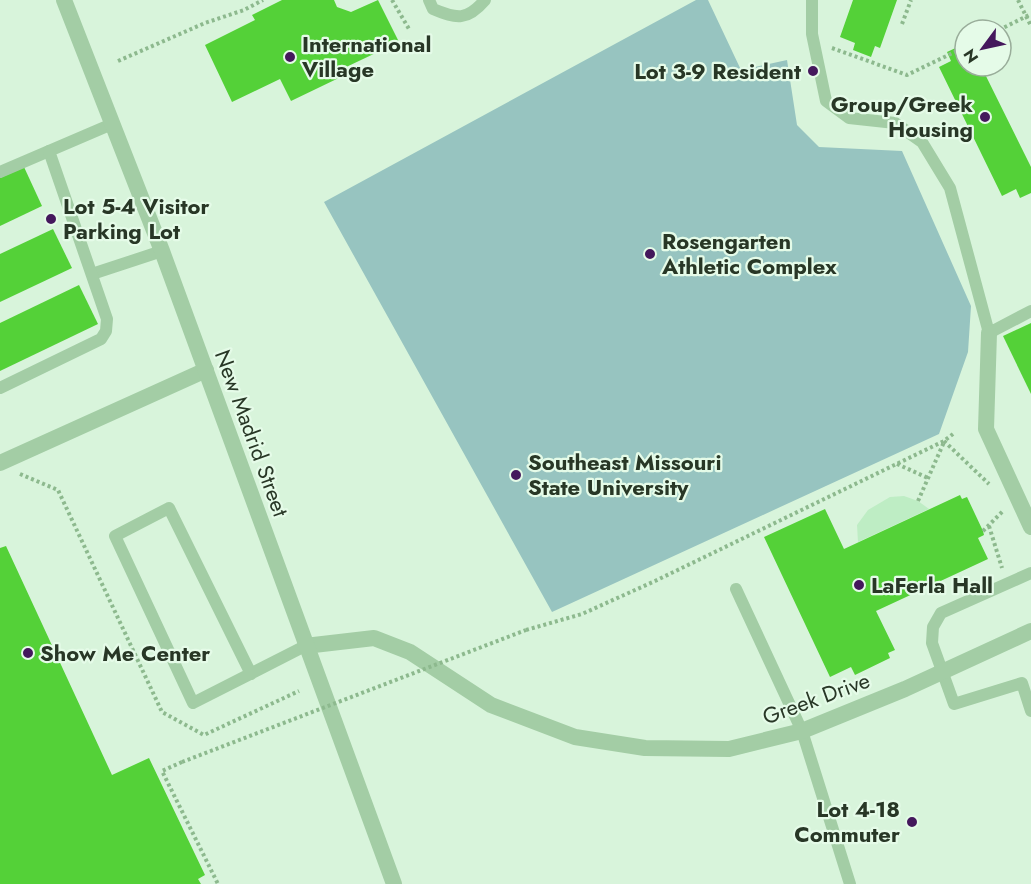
<svg xmlns="http://www.w3.org/2000/svg" width="1031" height="884" viewBox="0 0 1031 884" font-family="Jost,sans-serif">
<style>
.green{fill:#97c4c0}
.plaza{fill:#beedc4}
.building{fill:#54d138}
.lines{fill:none;stroke-linecap:round;stroke-linejoin:round}
.path{stroke:#8db98e;stroke-width:4;stroke-dasharray:3 3;stroke-linecap:butt}
.service{stroke:#a3cda5;stroke-width:12}
.minor{stroke:#a3cda5;stroke-width:16}
.tertiary{stroke:#a3cda5;stroke-width:16}
.path-bridge{stroke:#8db98e;stroke-width:4;stroke-dasharray:3 3;stroke-linecap:butt}
.poi-dot{fill:#44185c;stroke:#e5fbe8;stroke-width:2}
.labels{text-anchor:middle;stroke-width:4.5;stroke-linejoin:round;paint-order:stroke}
.poi-label{font-size:22px;font-weight:bold;fill:#283726;stroke:#e5fbe8;text-anchor:start}
.street-label{font-size:22px;fill:#283726;stroke:#e5fbe8}
</style>
<rect width="100%" height="100%" fill="#d8f4db"/>
<!-- green -->
<path class="green" d="M696 0H708L741 70 787 60 797 125 819 147 902 151 971 306 968 352 939 434 552 612 324 202Z"/>
<!-- plaza -->
<path class="plaza" d="M904 496 918 501 929 509 858 542 857 525 868 510 890 497Z"/>
<!-- building -->
<g class="building">
<path d="M282 0H334L337 7 351 12 378 0 399 42 342 69 345 75 291 101 280 79 232 102 205 45 255 20 252 15Z"/>
<path d="M853 0H897L880 48 875 46 871 57 853 50 855 43 840 37Z"/>
<path d="M964 44 965 66H981L1031 167V193L1020 198 1016 189 1002 196 939 67 951 61 947 52Z"/>
<path d="M24 167 42 206 0 226V178Z"/>
<path d="M53 229 72 268 0 302V254Z"/>
<path d="M79 285 98 324 0 371V323Z"/>
<path d="M1031 323V394L1003 336Z"/>
<path d="M960 495 962 499 967 497 983 531 984 535 978 538 988 559 876 611 895 650 888 653 890 658 855 675 851 667 830 677 764 537 825 509 844 549Z"/>
<path d="M6 546 112 775 149 758 205 875 198 879 201 884H0V548Z"/>
</g>
<g class="lines">
<!-- path -->
<g class="path">
<path d="M392 0 409 29"/>
<path d="M1018 0 1031 26"/>
<path d="M902 24 911 0"/>
<path d="M999 30 1031 14"/>
<path d="M832 48 907 75 965 47"/>
<path d="M118 61 205 23 244 10 263 0"/>
<path d="M944 441 989 484"/>
<path d="M897 464 928 478"/>
<path d="M20 474 58 490 162 712 204 735 299 691"/>
<path d="M918 501 944 442"/>
<path d="M989 526 1002 568"/>
<path d="M983 531 1003 511"/>
<path d="M526 630 582 614 655 581 944 441 953 434"/>
<path d="M182 762 162 771 218 884"/>
</g>
<!-- service -->
<g class="service">
<path d="M429 0 433 9C457 19 467 21 485 0"/>
<path d="M812 0V34L826 101 849 118 895 123 922 142 950 188 989 333 1031 311"/>
<path d="M0 172 49 151"/>
<path d="M92 274 162 251"/>
<path d="M0 388 101 339 106 331 107 319 49 151 112 124"/>
<path d="M1031 573 941 613 933 627 932 643 954 704 1022 683 1031 711"/>
<path d="M736 589 802 731 850 884"/>
<path d="M251 674 169 508 115 536 193 703 305 646"/>
</g>
<!-- minor -->
<g class="minor">
<path d="M989 333 986 429 1031 527"/>
<path d="M0 463 206 370"/>
<path d="M305 646 374 638 410 652 491 705 575 737 645 748 729 749 802 731 905 689 1031 631"/>
</g>
<!-- tertiary -->
<path class="tertiary" d="M64 0 162 251 394 884"/>
<!-- path-bridge -->
<path class="path-bridge" d="M182 762 526 630"/>
</g>
<!-- markers -->
<g class="poi-dot">
<circle cx="290" cy="57" r="6"/>
<circle cx="813" cy="71" r="6"/>
<circle cx="985" cy="117" r="6"/>
<circle cx="51" cy="219" r="6"/>
<circle cx="650" cy="254" r="6"/>
<circle cx="516" cy="475" r="6"/>
<circle cx="859" cy="585" r="6"/>
<circle cx="28" cy="653" r="6"/>
<circle cx="912" cy="822" r="6"/>
</g>
<g class="labels">
<!-- poi labels -->
<g class="poi-label">
<text x="302" y="52">International<tspan x="302" dy="25">Village</tspan></text>
<text x="801" y="79" text-anchor="end">Lot 3-9 Resident</text>
<text x="973" y="112" text-anchor="end">Group/Greek<tspan x="973" dy="25">Housing</tspan></text>
<text x="63" y="214">Lot 5-4 Visitor<tspan x="63" dy="25">Parking Lot</tspan></text>
<text x="662" y="249">Rosengarten<tspan x="662" dy="25">Athletic Complex</tspan></text>
<text x="528" y="470">Southeast Missouri<tspan x="528" dy="25">State University</tspan></text>
<text x="871" y="593">LaFerla Hall</text>
<text x="40" y="661">Show Me Center</text>
<text x="900" y="817" text-anchor="end">Lot 4-18<tspan x="900" dy="25">Commuter</tspan></text>
</g>
<!-- street labels -->
<g class="street-label">
<text transform="translate(252 433) rotate(70)" y="8">New Madrid Street</text>
<text transform="translate(816 698) rotate(-20)" y="8">Greek Drive</text>
</g>
</g>
<!-- north arrow -->
<g transform="translate(983 48) rotate(237)"><circle r="28" fill="#e5fbe8" stroke="#99ad9a" stroke-width="1.5"/>
<path d="M0-4.5L10 22L0 15L-10 22Z" fill="#44185c"/>
<text y="-9" font-size="16" font-weight="bold" text-anchor="middle" fill="#283726">N</text>
</g>
</svg>
